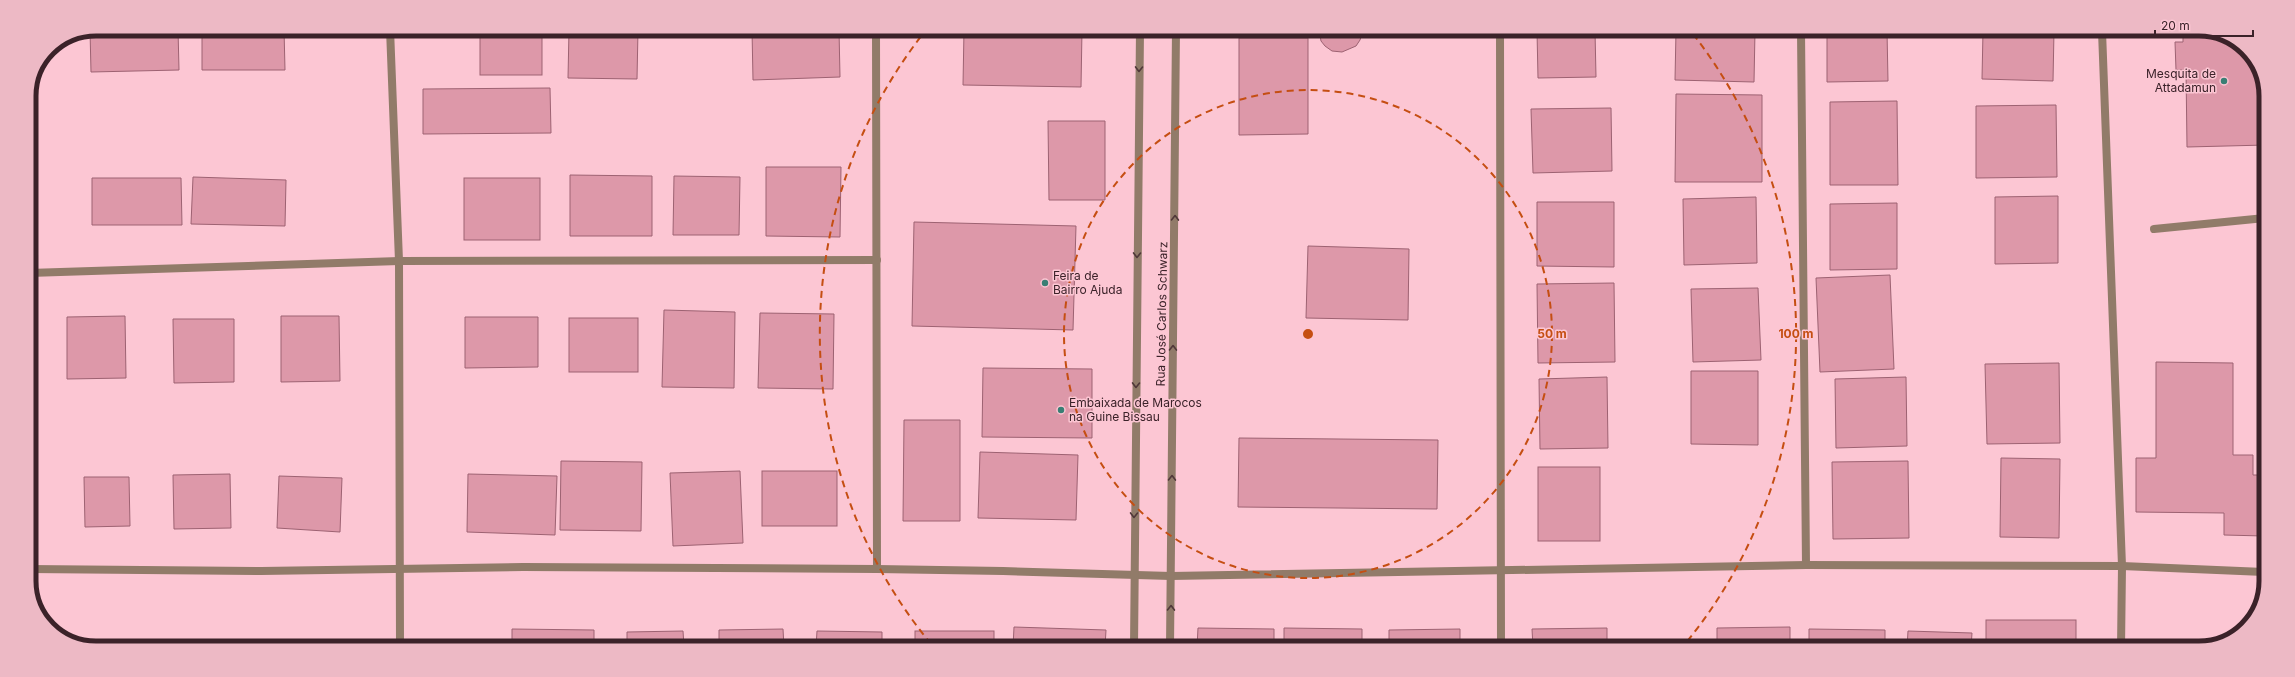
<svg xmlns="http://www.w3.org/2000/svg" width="2295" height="677" viewBox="0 0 2295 677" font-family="Inter,sans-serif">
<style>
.building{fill:#dd98a9;stroke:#9d6272}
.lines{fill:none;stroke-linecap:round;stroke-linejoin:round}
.service{stroke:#917b69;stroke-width:8}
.minor{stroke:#917b69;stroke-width:8}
.oneway{stroke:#503839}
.ring{fill:none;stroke:#c54e12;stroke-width:2;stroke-dasharray:7 5}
.poi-dot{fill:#397e74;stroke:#fcc6d3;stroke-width:1.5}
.labels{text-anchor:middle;stroke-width:3;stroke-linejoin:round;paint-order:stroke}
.poi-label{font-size:12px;fill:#3b2229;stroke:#fcc6d3;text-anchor:start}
.street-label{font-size:12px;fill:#3b2229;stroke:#fcc6d3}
.rim{fill:none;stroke:#3b2229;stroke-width:5}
.centre{fill:#c54e12;stroke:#fcc6d3;stroke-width:2}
.ring-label{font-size:12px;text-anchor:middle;font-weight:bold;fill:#c54e12;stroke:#fcc6d3;stroke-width:3;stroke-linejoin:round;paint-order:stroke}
</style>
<rect width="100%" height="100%" fill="#fcc6d3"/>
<!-- building -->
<g class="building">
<path d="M96 29H178L179 70 91 72 90 30Z"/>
<path d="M202 29H284L285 70H202Z"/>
<rect x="480" y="29" width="62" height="46"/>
<path d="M569 30H638L637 79 568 78Z"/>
<path d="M752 30H839L840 77 753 80Z"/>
<path d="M964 30H1082L1081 87 963 85Z"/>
<path d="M1319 30H1363L1360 40 1356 46 1342 52 1332 51 1325 46 1321 41Z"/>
<path d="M1537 31H1595L1596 77 1538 78Z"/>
<path d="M1676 31H1755L1754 82 1675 80Z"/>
<path d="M1827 31H1887L1888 81 1827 82Z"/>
<path d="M1983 31H2054L2053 81 1982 79Z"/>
<path d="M2183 31H2216L2249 52 2266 92V145L2187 147 2186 70H2176L2175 42H2183Z"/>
<path d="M1239 38H1308V134L1239 135Z"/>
<path d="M550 88 551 133 423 134V89Z"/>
<path d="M1676 94 1762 95V182H1675Z"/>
<path d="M1897 101 1898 185H1830V102Z"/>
<path d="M2056 105 2057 177 1976 178V106Z"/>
<path d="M1611 108 1612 171 1533 173 1531 109Z"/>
<path d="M1048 121H1105V200H1049Z"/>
<path d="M766 167H841L840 237 766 236Z"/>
<path d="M570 175 652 176V236H570Z"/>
<path d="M674 176 740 177 739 235H673Z"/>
<path d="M193 177 286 180 285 226 191 224Z"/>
<path d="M92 178H181L182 225H92Z"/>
<rect x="464" y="178" width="76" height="62"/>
<path d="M2058 196V263L1995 264V197Z"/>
<path d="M1756 197 1757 263 1684 265 1683 199Z"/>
<path d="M1537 202H1614V267L1537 266Z"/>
<path d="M1897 203V269L1830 270V204Z"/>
<path d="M914 222 1076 226 1073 330 912 326Z"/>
<path d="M1308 246 1409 249 1408 320 1306 318Z"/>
<path d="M1890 275 1894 369 1820 372 1816 278Z"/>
<path d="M1614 283 1615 362 1538 363 1537 284Z"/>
<path d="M1758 288 1761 360 1693 362 1691 289Z"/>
<path d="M664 310 735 312 734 388 662 387Z"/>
<path d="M760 313 834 314 833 389 758 388Z"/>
<path d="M125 316 126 378 67 379V317Z"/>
<path d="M281 316H339L340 381 281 382Z"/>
<path d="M465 317H538V367L465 368Z"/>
<rect x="569" y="318" width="69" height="54"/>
<path d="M173 319H234V382L174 383Z"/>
<path d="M2156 362 2233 363V455H2253V475H2264V536L2224 535V513L2136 512V458H2156Z"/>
<path d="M2059 363 2060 443 1987 444 1985 364Z"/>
<path d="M983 368 1092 369V438L982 437Z"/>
<path d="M1691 371H1758V445L1691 444Z"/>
<path d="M1607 377 1608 448 1540 449 1539 379Z"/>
<path d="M1906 377 1907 446 1836 448 1835 379Z"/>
<path d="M904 420H960V521H903Z"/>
<path d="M1239 438 1438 440 1437 509 1238 507Z"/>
<path d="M980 452 1078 455 1076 520 978 518Z"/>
<path d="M2001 458 2060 459 2059 538 2000 537Z"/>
<path d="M561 461 642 462 641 531 560 530Z"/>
<path d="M1908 461 1909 538 1833 539 1832 462Z"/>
<rect x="1538" y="467" width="62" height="74"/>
<path d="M740 471 743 543 673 546 670 473Z"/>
<rect x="762" y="471" width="75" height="55"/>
<path d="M230 474 231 528 174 529 173 475Z"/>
<path d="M468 474 557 476 555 535 467 532Z"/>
<path d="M279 476 342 478 340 532 277 528Z"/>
<path d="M84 477H129L130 526 85 527Z"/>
<rect x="1986" y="620" width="90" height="28"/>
<path d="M1014 627 1106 630 1105 647H1013Z"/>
<path d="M1790 627V648L1717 647V628Z"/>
<path d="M1198 628 1274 629V647H1197Z"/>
<path d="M1284 628 1362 629V647H1284Z"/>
<path d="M1607 628V647H1533L1532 629Z"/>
<path d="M512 629 594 630V646H512Z"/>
<path d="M783 629 784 647 719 646V630Z"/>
<path d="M1460 629V647H1389V630Z"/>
<path d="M1809 629 1885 630V648H1809Z"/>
<path d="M683 631 684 646H627V632Z"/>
<path d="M817 631 882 632V647H816Z"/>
<rect x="915" y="631" width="79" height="16"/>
<path d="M1908 631 1972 633 1971 648H1907Z"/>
</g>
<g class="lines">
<!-- service -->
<path class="service" d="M2154 229 2265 218"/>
<!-- minor -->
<g class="minor">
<path d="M390 29 399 261 400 646"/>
<path d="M876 30 877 569"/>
<path d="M1500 30 1501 647"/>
<path d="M1801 31 1806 565"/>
<path d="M2102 31 2122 566 2121 648"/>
<path d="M29 273 399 261 877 260"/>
<path d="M29 569 261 571 523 567 877 569 1003 571 1171 576 1806 565 2122 566 2264 572"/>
<path d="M1134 647 1140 30"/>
<path d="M1170 647 1176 30"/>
</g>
</g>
<!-- one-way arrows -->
<defs><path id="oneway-chevron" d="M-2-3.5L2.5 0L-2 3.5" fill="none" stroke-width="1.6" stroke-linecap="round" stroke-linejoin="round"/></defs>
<g class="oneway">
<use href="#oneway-chevron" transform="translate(1139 69) rotate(91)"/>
<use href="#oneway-chevron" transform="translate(1175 218) rotate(-89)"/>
<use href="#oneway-chevron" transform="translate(1137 255) rotate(91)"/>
<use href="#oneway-chevron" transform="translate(1173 348) rotate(-89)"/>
<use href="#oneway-chevron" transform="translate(1136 385) rotate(91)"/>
<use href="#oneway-chevron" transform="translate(1172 478) rotate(-89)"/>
<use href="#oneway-chevron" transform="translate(1134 515) rotate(91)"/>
<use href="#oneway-chevron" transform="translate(1171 608) rotate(-89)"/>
</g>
<!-- distance rings -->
<g class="ring">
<circle cx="1308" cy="334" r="244"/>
<path d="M931 644A488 488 0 0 1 926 30M1693 34A488 488 0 0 1 1685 644"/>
</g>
<!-- markers -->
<g class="poi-dot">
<circle cx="2224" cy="81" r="4"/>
<circle cx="1045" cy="283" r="4"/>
<circle cx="1061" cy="410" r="4"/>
</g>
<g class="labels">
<!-- poi labels -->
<g class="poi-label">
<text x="2216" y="78" text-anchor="end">Mesquita de<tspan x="2216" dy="14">Attadamun</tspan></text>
<text x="1053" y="280">Feira de<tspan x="1053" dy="14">Bairro Ajuda</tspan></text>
<text x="1069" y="407">Embaixada de Marocos<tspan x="1069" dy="14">na Guine Bissau</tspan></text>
</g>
<!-- street labels -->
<g class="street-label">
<text transform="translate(1162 314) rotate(-89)" y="4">Rua José Carlos Schwarz</text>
</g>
</g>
<!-- crop -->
<path d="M0 0H2295V677H0ZM96 36H2199A60 60 0 0 1 2259 96V581A60 60 0 0 1 2199 641H96A60 60 0 0 1 36 581V96A60 60 0 0 1 96 36Z" fill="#edb9c5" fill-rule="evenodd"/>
<path class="rim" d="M96 36H2199A60 60 0 0 1 2259 96V581A60 60 0 0 1 2199 641H96A60 60 0 0 1 36 581V96A60 60 0 0 1 96 36Z"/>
<circle cx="1308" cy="334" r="6" class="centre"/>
<g class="ring-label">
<text x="1552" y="338">50 m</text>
<text x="1796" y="338">100 m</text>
</g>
<!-- scale -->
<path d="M2155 30v6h98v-6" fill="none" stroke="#3b2229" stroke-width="2"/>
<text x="2161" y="30" font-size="12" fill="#3b2229" stroke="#fcc6d3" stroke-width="3" paint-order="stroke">20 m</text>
</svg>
